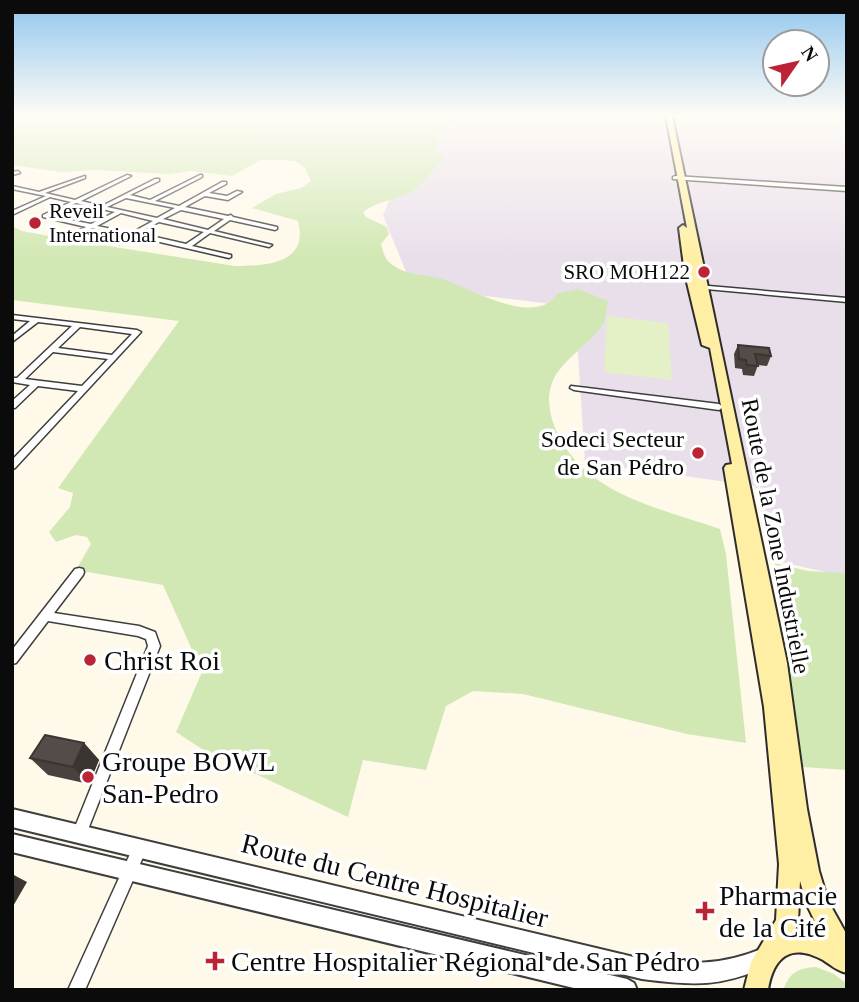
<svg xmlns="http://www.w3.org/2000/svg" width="859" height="1002" viewBox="0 0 859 1002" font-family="'Times New Roman',serif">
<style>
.industrial{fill:#e9dfeb}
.green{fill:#d2e8b4}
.pitch{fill:#e4f0c6}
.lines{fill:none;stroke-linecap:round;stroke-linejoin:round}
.minor-casing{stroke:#3e3e3e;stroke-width:3}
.tertiary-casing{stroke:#3e3e3e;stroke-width:4}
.secondary-casing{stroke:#2d2d2d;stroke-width:4}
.minor{fill:#fff;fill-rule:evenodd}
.tertiary{fill:#fff;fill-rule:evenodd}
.secondary{fill:#ffefa5;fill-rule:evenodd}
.wall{fill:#48413e}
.shaded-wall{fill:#3b3532}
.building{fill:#544c48;stroke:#3b3532;stroke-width:2}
.poi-dot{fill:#bb2434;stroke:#fff;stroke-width:2.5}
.labels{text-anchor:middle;stroke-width:7;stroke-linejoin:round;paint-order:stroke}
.far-poi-label{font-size:21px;fill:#0b0b0b;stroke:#fff;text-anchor:start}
.poi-label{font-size:24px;fill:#0b0b0b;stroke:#fff;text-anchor:end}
.street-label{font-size:24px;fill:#0b0b0b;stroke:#fff}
.near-poi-label{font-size:28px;fill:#0b0b0b;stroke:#fff;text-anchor:start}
.near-street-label{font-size:28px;fill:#0b0b0b;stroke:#fff}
</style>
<rect width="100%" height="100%" fill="#fff9ea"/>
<!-- industrial -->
<path class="industrial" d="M424 116H847V577L772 560 755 486 585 462 575 307 412 287 383 215Z"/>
<!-- green -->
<g class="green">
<path d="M22 116H463L433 135 440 142 434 150 443 156V159C432 169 424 185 411 192 395 200 377 201 363 212L366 217 387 227 389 234 381 244C384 255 385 260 394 266 406 275 428 275 442 279 471 288 536 329 558 293L578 289 608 301C607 308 606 316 604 322 595 341 560 360 552 383 546 398 550 416 556 430 584 495 660 508 720 529L726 554 746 743 687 734 523 694 473 691 446 706 426 770 363 760 348 817 202 749 176 732 202 672 163 585 76 570 91 544 87 537 76 535 56 542 49 532 70 507 73 493 58 488 179 321 12 300V226L22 231 70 240 235 266C266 266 309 264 298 221L252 208 276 194 301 188 311 181 305 168 295 161 280 160H261L232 176 191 171 169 174 97 170 62 172 12 165V118Z"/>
<path d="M774 563 808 571 847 573V770L803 767Z"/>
<path d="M816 967 834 974 847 984V990H783C790 972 798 968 816 967Z"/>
</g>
<!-- pitch -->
<path class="pitch" d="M607 316 668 323 672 380 604 372Z"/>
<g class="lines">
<defs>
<g id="minor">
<path d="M18 171 20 173 12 175V172Z"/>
<path d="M127 175 131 176 81 201 102 206 155 179H159V181L130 195 150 200 200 175H202V177L155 201 179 206 222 182H226V184L209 193 227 196 237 191 242 192 228 200 205 196 185 207 228 216 231 215 233 217 277 227V229L275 230 230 220 214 231 272 245 269 247 210 233 192 246 231 255V257L229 258 134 236 119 244 117 243V241L126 236 92 228 78 235 75 233 76 232 86 227 43 217V215L71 202 50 197 12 215V211L46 196 12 189V186L39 192 85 176V178L45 193 75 200ZM126 198 175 208 157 218 107 207ZM76 203 115 212 91 224 50 216ZM181 210 224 219 208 230 163 219ZM121 213 153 221 131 233 97 226ZM159 222 204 232 186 244 138 233Z"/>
<path d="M675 176 847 187V191L673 179V177Z"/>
<path d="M697 285 847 298V302L695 288V286Z"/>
<path d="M12 315 137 330 141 332 15 468 12 469V460L78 391 38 386 15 408H12V401L30 385 12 382V378H17L72 326 38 322 12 342V336L30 321 12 319ZM80 327 132 334 112 355 58 348ZM53 352 108 359 82 386 25 379Z"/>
<path d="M571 386 719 404 723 407 719 410 574 390 570 388Z"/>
<path d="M79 568 83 569 84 572 83 575 54 613 139 626 155 632 160 646 87 832 85 837 80 839 75 837 73 832 148 646 146 639 138 636 48 621 16 663 12 664V650L75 569Z"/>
<path d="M140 841 145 843 147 848 85 990H68L135 843Z"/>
</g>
<g id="tertiary">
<path d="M12 809 642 959C690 964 718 967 764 948L771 951 774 958 771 965C719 987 697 986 642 979L12 827Z"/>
<path d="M12 834 627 979 634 983 637 990H582L12 852Z"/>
</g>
<path id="secondary" d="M666 116H672L787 663 807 809 819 871 828 901 847 935V973C837 971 831 965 823 960 790 942 773 958 768 990H744L751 962 776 920 779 864 764 707 724 468 726 465 732 464 710 348 702 345 685 274 679 228 683 225 687 228ZM800 881 807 905 822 936 795 931 798 922Z"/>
</defs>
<!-- minor casing -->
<use href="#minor" class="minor-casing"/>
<!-- tertiary casing -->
<use href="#tertiary" class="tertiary-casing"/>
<!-- secondary casing -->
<use href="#secondary" class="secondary-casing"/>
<!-- minor -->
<use href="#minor" class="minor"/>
<!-- tertiary -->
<use href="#tertiary" class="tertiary"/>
<!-- secondary -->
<use href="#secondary" class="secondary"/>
</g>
<!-- wall -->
<g class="wall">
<path d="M738 345 771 356 767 366 758 365 754 376 743 375 742 369 735 368 734 354Z"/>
<path d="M84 743 99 760 89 784 48 775 30 758Z"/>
</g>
<!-- shaded-wall -->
<g class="shaded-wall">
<path d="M84 743 99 760 89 784 73 767Z"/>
<path d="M12 874 27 882 12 908Z"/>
</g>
<!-- building -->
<g class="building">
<path d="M738 345 769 348 771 356 755 354 758 366 747 365 746 360 739 359Z"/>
<path d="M45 735 84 743 73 767 30 758Z"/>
</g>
<!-- sky -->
<linearGradient id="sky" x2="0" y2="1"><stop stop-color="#91c6ee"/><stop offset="0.45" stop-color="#fffcf6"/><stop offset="1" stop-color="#fffcf6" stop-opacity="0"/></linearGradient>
<rect width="859" height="257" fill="url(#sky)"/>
<!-- markers -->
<g class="poi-dot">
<circle cx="35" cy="223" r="7"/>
<circle cx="704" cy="272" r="7"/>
<circle cx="698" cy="453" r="7"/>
<circle cx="90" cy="660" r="7"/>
<circle cx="88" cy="777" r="7"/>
<path d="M701.5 900.5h7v7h7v7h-7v7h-7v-7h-7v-7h7z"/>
<path d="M211.5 950.5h7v7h7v7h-7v7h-7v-7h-7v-7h7z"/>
</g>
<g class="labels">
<!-- far-poi labels -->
<g class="far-poi-label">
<text x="49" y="218">Reveil<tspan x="49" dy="24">International</tspan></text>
<text x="690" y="279" text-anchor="end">SRO MOH122</text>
</g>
<!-- poi labels -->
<g class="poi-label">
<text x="684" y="447">Sodeci Secteur<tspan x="684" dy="28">de San Pédro</tspan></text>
</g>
<!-- street labels -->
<g class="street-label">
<text transform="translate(776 536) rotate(79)" y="8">Route de la Zone Industrielle</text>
</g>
<!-- near-poi labels -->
<g class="near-poi-label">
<text x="104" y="670">Christ Roi</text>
<text x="102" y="771">Groupe BOWL<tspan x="102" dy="32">San-Pedro</tspan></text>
<text x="719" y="905">Pharmacie<tspan x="719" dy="32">de la Cité</tspan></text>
<text x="231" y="971">Centre Hospitalier Régional de San Pédro</text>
</g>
<!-- near-street labels -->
<g class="near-street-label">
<text transform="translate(395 880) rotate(14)" y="10">Route du Centre Hospitalier</text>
</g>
</g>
<!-- border -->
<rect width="859" height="1002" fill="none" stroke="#0b0b0b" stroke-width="28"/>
<!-- north arrow -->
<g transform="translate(796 63) rotate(56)"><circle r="33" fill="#ffffff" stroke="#9d9d9d" stroke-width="2"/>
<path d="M0-5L12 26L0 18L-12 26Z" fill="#bb2434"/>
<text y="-10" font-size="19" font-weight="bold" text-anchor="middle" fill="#0b0b0b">N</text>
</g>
</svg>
